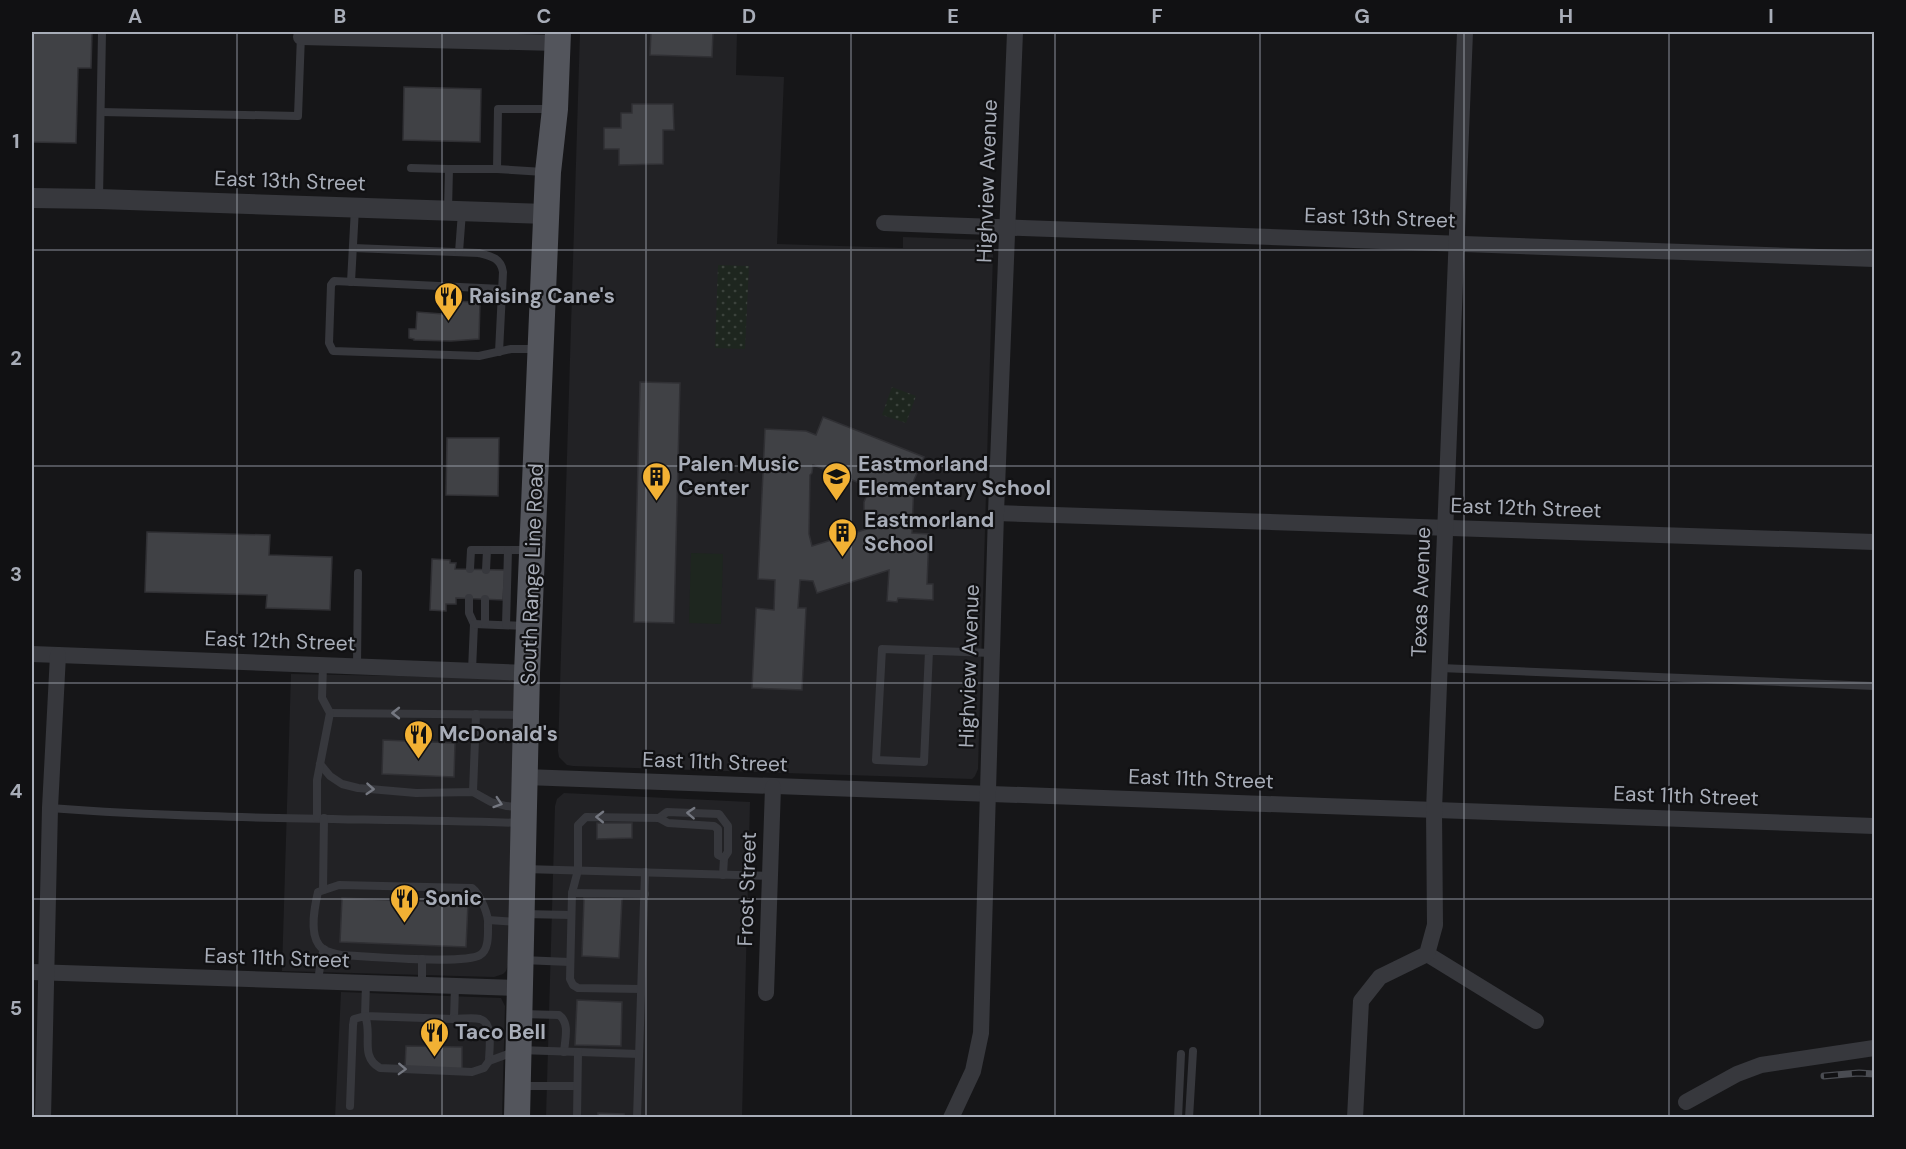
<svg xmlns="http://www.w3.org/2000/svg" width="1906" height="1149" viewBox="0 0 1906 1149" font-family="'DM Sans',sans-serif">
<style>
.built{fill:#222225}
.park{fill:url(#park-dots)}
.pitch{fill:#1e261f}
.building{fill:#404145;stroke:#303034;stroke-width:1.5;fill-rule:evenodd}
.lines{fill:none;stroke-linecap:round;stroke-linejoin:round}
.service{stroke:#37383d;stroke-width:8}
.minor{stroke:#37383d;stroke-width:16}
.tertiary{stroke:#37383d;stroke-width:20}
.primary{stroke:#53555c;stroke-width:26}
.rail-casing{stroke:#4a4c52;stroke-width:7}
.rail{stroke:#111113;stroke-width:4.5;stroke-dasharray:14;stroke-linecap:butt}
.oneway{stroke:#757881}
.grid{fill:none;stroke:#a8adb8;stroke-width:1.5;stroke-opacity:0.55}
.labels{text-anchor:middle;stroke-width:4.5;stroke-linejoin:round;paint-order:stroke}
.street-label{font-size:21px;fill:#a8adb8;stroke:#111113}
.poi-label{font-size:21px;font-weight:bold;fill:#a8adb8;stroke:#111113;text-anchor:start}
.neatline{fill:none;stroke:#a8adb8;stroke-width:2}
.grid-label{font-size:20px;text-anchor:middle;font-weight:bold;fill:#a8adb8}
</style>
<defs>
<pattern id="park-dots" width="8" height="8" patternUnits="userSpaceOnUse" patternTransform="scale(1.5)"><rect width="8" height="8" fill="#1e261f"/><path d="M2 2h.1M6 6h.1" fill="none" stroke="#3c433d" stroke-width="1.8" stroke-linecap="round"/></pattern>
</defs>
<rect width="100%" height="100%" fill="#161618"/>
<!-- built -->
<g class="built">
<path d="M580 32H737L736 75 784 77 777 244 903 248V237L984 240 991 242 993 254 978 769 975 776 972 779 573 766 567 765 559 757 558 751Z"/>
<path d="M291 674 508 678 515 683 508 965 506 971 503 974 494 977 282 971Z"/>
<path d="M564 793 750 802 742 1117 546 1118 555 806 557 799Z"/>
<path d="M341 992 501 998 505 1006 502 1117 335 1118Z"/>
</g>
<!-- park -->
<g class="park">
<path d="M718 265 749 266 745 349 715 348Z"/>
<path d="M892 387 916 396 906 423 882 415Z"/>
</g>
<!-- pitch -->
<path class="pitch" d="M691 553 723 554 721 624 689 623Z"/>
<!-- building -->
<g class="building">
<path d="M32 32H92L91 68H78L76 143 32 142Z"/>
<path d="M651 32H713L712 57 650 55Z"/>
<path d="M404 87 481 89 480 142 403 140Z"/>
<path d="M632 104H673L674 130H663V164L619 165V149H604V128H621V113H632Z"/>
<path d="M446 301 480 302 479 339 451 341 414 340V339L409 338V329H416L417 312 443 314V306H446Z"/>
<path d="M640 382 680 383 674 623 634 622Z"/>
<path d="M823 417 924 457 914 480 912 533 929 534 927 584H933V600L898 598 897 602 887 601 889 570 817 593 813 581 800 580 798 608H806L802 690 752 688 756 608 774 610 775 580 758 579 765 429 806 431 816 435ZM813 465 870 487 864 502V509L870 528 812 546 809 534 810 475 812 473Z"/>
<path d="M447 438H499L498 496 446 495Z"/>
<path d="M147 532 270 535 269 555 332 557 330 610 266 608 267 595 145 592Z"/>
<path d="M432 559 450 560V563H456L455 569 505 570 503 600 456 598V604H446V611L430 610Z"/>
<path d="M383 740 455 743 454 777 382 774Z"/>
<path d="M597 823H632V838L597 839Z"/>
<path d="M342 898 468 903 466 947 340 942Z"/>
<path d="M584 898 622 899 619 958 582 956Z"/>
<path d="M577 1000 622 1002 621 1046 575 1045Z"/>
<path d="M406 1046 462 1047V1069L405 1068Z"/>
<path d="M598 1113 624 1114V1118H598Z"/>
</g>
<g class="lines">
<!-- service -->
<g class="service">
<path d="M101 112 298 116 301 35"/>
<path d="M411 168 449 169"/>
<path d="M497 169 498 109H552"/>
<path d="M99 198 102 32"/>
<path d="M448 210 449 169H497L544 172"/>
<path d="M353 248 479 253C491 256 501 258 503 272L499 352"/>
<path d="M459 252 462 212"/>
<path d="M351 282 355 208"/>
<path d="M502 289 334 281 331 285 329 343 333 351 479 356 511 349H538"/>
<path d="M470 569 471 550H530"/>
<path d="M486 570 487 550"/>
<path d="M469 598V613L474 624 472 670"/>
<path d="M474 624 526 626"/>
<path d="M485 624V599"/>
<path d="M506 625 508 550"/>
<path d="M929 651 924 762 876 760 882 649 992 653"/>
<path d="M357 666 358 573"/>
<path d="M1440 668 1874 686"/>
<path d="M330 713 523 715"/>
<path d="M320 764 330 776 342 784 358 788 416 793 473 792 491 802 506 806 520 807"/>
<path d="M473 792 476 714"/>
<path d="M50 808C207 820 364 818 521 823"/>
<path d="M317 818V780L330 713 322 698 323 665"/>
<path d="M659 818 667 812 719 814 728 826V852L724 858 723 875"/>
<path d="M524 869 770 876"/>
<path d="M339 885 472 888C480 894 489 915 488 925 488 934 489 950 480 955 464 965 365 956 341 955 333 953 324 952 319 945 309 932 315 905 318 892Z"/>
<path d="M323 890 324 818"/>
<path d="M572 893 645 894"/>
<path d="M523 914 571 915"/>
<path d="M488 920 518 922"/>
<path d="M422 959V985"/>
<path d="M522 960 570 962"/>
<path d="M318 982 321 959 324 949"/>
<path d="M366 983 365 1016 454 1019 455 986"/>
<path d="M641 989 578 988 573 985 570 979 572 893 578 870V825L586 817 659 818 668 823 714 826 718 829V855L724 858"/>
<path d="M521 1014 559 1015C570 1023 565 1039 564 1052"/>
<path d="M454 1019C462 1019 472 1017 480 1019 494 1023 489 1049 489 1061L519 1050 639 1054"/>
<path d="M521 1086H577"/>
<path d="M350 1106 353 1025 354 1019 365 1016C373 1035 359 1056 380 1068L472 1072 484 1068 489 1061"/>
<path d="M577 1118 578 1052"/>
<path d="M637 1118 645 872"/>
<path d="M1178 1118 1181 1054"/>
<path d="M1189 1118 1193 1051"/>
</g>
<!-- minor -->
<g class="minor">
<path d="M301 37 557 43"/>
<path d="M884 223 1874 259"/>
<path d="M996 513 1874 542"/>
<path d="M32 654 527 673"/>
<path d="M525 777 1874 826"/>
<path d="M1427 954 1536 1021"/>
<path d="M32 972 521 988"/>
<path d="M766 993 773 787"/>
<path d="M1686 1102 1737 1074 1761 1065 1874 1048"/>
<path d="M43 1118 50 808 58 655"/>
<path d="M951 1118 973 1071 981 1033 996 513 1015 32"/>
<path d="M1355 1118 1361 1001 1380 977 1427 954 1435 925 1434 810 1465 32"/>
</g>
<!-- tertiary -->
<path class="tertiary" d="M32 198 99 199 547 214"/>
<!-- primary -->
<path class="primary" d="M517 1118 527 673 548 172 555 109 558 32"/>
<defs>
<path id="rail" d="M1824 1076 1859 1073 1874 1074"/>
</defs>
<!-- rail casing -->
<use href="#rail" class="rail-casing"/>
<!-- rail -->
<use href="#rail" class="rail"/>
</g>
<!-- one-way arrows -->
<defs><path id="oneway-chevron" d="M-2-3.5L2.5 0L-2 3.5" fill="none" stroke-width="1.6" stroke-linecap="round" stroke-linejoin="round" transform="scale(1.5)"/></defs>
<g class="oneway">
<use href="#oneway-chevron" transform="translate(396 713) rotate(-180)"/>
<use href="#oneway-chevron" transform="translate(370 789) rotate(4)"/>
<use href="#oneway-chevron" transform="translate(498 803) rotate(18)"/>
<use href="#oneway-chevron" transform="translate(691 813) rotate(-177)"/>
<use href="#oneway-chevron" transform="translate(600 817) rotate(-179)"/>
<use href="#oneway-chevron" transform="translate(402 1069) rotate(2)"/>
</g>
<!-- grid -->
<path class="grid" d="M237 32V1118M442 32V1118M646 32V1118M851 32V1118M1055 32V1118M1260 32V1118M1464 32V1118M1669 32V1118M32 250H1874M32 466H1874M32 683H1874M32 899H1874"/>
<!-- icons -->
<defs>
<symbol id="restaurant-pin" viewBox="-11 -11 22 30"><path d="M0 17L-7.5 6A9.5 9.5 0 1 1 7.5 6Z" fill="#f2b134" stroke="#111113"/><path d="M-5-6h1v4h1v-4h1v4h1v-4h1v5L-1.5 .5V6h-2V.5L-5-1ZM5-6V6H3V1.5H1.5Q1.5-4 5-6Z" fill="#111"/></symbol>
<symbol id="building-pin" viewBox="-11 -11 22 30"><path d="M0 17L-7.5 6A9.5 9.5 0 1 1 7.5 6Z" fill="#f2b134" stroke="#111113"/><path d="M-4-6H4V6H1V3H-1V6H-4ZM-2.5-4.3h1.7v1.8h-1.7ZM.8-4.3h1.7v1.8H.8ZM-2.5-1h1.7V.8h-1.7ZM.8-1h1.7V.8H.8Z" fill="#111"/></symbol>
<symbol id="school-pin" viewBox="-11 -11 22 30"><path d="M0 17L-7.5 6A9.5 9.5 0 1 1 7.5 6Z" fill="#f2b134" stroke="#111113"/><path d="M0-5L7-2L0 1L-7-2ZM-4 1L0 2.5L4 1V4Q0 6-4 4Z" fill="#111"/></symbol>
</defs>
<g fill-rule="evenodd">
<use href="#restaurant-pin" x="432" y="280" width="33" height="45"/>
<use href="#building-pin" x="640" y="460" width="33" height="45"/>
<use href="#school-pin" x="820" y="460" width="33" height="45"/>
<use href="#building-pin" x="826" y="516" width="33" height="45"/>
<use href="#restaurant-pin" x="402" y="718" width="33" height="45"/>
<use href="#restaurant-pin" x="388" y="882" width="33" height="45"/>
<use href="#restaurant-pin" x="418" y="1016" width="33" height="45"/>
</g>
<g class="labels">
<!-- street labels -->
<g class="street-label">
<text transform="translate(290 181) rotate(2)" y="7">East 13th Street</text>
<text transform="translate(987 181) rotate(-88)" y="7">Highview Avenue</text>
<text transform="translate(1380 218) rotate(2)" y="7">East 13th Street</text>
<text transform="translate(1526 508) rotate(2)" y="7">East 12th Street</text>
<text transform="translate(532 574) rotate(-88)" y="7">South Range Line Road</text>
<text transform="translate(1421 592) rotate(-88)" y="7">Texas Avenue</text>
<text transform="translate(280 641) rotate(2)" y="7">East 12th Street</text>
<text transform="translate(969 666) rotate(-88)" y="7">Highview Avenue</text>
<text transform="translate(715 762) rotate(2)" y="7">East 11th Street</text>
<text transform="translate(1201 779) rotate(2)" y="7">East 11th Street</text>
<text transform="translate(1686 796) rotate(2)" y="7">East 11th Street</text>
<text transform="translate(747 889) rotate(-88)" y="7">Frost Street</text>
<text transform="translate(277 958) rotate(2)" y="7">East 11th Street</text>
</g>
<!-- poi labels -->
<g class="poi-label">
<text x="469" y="303">Raising Cane's</text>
<text x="678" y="471">Palen Music<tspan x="678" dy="24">Center</tspan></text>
<text x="858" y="471">Eastmorland<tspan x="858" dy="24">Elementary School</tspan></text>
<text x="864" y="527">Eastmorland<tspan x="864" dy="24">School</tspan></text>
<text x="439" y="741">McDonald's</text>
<text x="425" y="905">Sonic</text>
<text x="455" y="1039">Taco Bell</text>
</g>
</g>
<!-- border -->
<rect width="1906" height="1149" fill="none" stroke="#111113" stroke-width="66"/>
<rect x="33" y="33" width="1840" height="1083" class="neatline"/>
<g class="grid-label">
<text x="135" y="23">A</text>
<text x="340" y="23">B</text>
<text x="544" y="23">C</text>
<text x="749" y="23">D</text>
<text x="953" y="23">E</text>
<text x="1157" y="23">F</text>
<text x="1362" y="23">G</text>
<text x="1566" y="23">H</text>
<text x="1771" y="23">I</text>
<text x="16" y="148">1</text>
<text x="16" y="365">2</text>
<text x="16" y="581">3</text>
<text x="16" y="798">4</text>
<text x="16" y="1015">5</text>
</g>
</svg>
